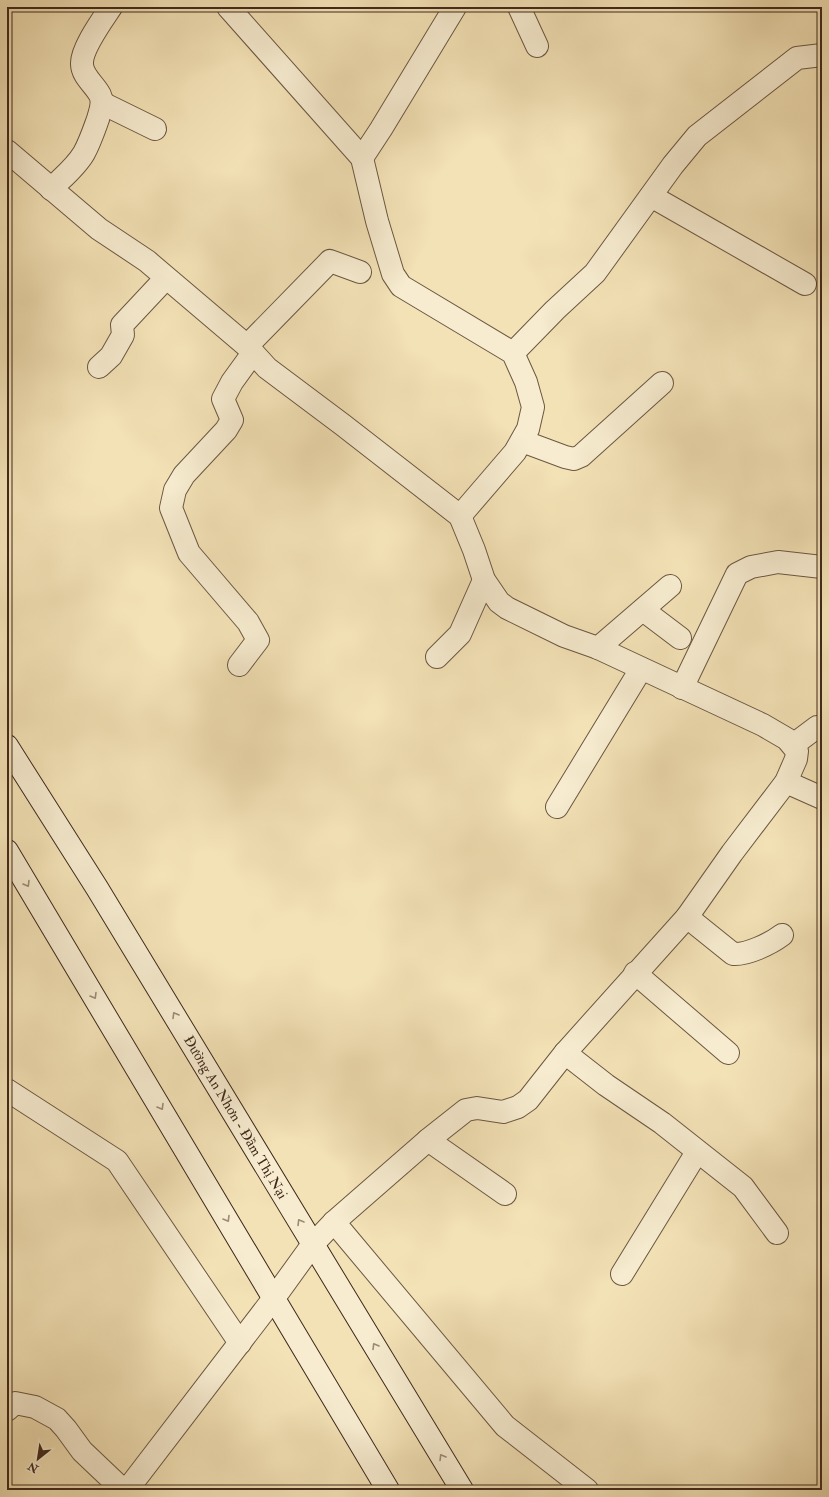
<svg xmlns="http://www.w3.org/2000/svg" width="829" height="1497" viewBox="0 0 829 1497" font-family="'IM FELL Double Pica',serif">
<style>
.lines{fill:none;stroke-linecap:round;stroke-linejoin:round}
.street-casing{stroke:#6c5742;stroke-width:24}
.secondary-casing{stroke:#3f291c;stroke-width:24}
.street{stroke:#f7ecd0;stroke-width:22}
.secondary{stroke:#f7ecd0;stroke-width:22}
.oneway{stroke:#9b8a76}
.labels{text-anchor:middle;stroke-width:3;stroke-linejoin:round;paint-order:stroke}
.street-label{font-size:14px;fill:#3f291c;stroke:#f7ecd0}
</style>
<rect width="100%" height="100%" fill="#f3e2b6"/>
<filter id="stains"><feTurbulence type="fractalNoise" baseFrequency=".005" numOctaves="4"/><feColorMatrix values="0 0 0 0 .2 0 0 0 0 .09 0 0 0 0 .02 0 0 0 .5 -.17"/></filter>
<radialGradient id="worn" r=".72"><stop offset=".6" stop-color="#630" stop-opacity="0"/><stop offset="1" stop-color="#630" stop-opacity=".3"/></radialGradient>
<g class="lines">
<defs>
<g id="street">
<path d="M228 7 362 158 377 221 393 274 401 286 513 353 526 382 533 407 528 429 515 452 460 516"/>
<path d="M519 7 537 46"/>
<path d="M102 103 155 129"/>
<path d="M7 151 99 229 147 261 247 346 267 368 343 425 460 516 474 550 484 580 499 602 507 608 564 636 598 648 763 725 787 739 797 751 796 759 786 782 732 853 687 917 565 1053 528 1100 518 1107 503 1112 477 1108 466 1110 428 1140 334 1222 313 1244 274 1298 127 1490"/>
<path d="M362 158 381 129 455 7"/>
<path d="M51 189C62 178 76 167 84 153 90 142 94 130 98 119 100 111 104 103 100 95 95 85 82 76 82 64 81 49 103 19 111 7"/>
<path d="M651 196 805 284"/>
<path d="M247 346 330 261 360 272"/>
<path d="M513 353 555 310 595 273 673 165 697 136 797 58 822 55"/>
<path d="M99 367 111 356 123 335 122 325 166 278"/>
<path d="M522 441 565 457 574 459 581 456 662 383"/>
<path d="M643 610 680 638"/>
<path d="M598 648 670 586"/>
<path d="M437 657 460 634 484 580"/>
<path d="M239 665 258 640 248 622 189 553 171 508 175 490 184 475 226 430 232 420 223 399 232 382 253 353"/>
<path d="M682 688 737 574 751 567 778 562 822 567"/>
<path d="M793 745 817 727H822"/>
<path d="M786 782 822 798"/>
<path d="M557 807 641 669"/>
<path d="M687 917 733 954C747 955 770 944 782 935"/>
<path d="M635 973 728 1053"/>
<path d="M565 1053 606 1085 662 1123 743 1187 777 1233"/>
<path d="M7 1090 117 1161 240 1343"/>
<path d="M428 1140 505 1194"/>
<path d="M334 1222 505 1426 587 1490"/>
<path d="M622 1274 697 1152"/>
<path d="M7 1410 15 1403 35 1407 57 1419 66 1429 82 1451 123 1490"/>
</g>
<g id="secondary">
<path d="M7 746 97 888 462 1490"/>
<path d="M7 851 388 1490"/>
</g>
</defs>
<!-- street casing -->
<use href="#street" class="street-casing"/>
<!-- secondary casing -->
<use href="#secondary" class="secondary-casing"/>
<!-- street -->
<use href="#street" class="street"/>
<!-- secondary -->
<use href="#secondary" class="secondary"/>
</g>
<!-- one-way arrows -->
<defs><path id="oneway-chevron" d="M-2-3.5L2.5 0L-2 3.5" fill="none" stroke-width="1.6" stroke-linecap="round" stroke-linejoin="round"/></defs>
<g class="oneway">
<use href="#oneway-chevron" transform="translate(27 884) rotate(59)"/>
<use href="#oneway-chevron" transform="translate(94 996) rotate(59)"/>
<use href="#oneway-chevron" transform="translate(175 1015) rotate(-121)"/>
<use href="#oneway-chevron" transform="translate(161 1107) rotate(59)"/>
<use href="#oneway-chevron" transform="translate(227 1219) rotate(59)"/>
<use href="#oneway-chevron" transform="translate(300 1222) rotate(-121)"/>
<use href="#oneway-chevron" transform="translate(375 1346) rotate(-121)"/>
<use href="#oneway-chevron" transform="translate(442 1457) rotate(-121)"/>
</g>
<g class="labels">
<!-- street labels -->
<g class="street-label">
<text transform="translate(236 1117) rotate(59)" y="5">Đường An Nhơn - Đầm Thị Nại</text>
</g>
</g>
<!-- margin -->
<rect width="829" height="1497" fill="none" stroke="#f3e2b6" stroke-width="24"/>
<rect x="8" y="8" width="813" height="1481" fill="none" stroke="#3f291c" stroke-width="2"/>
<rect x="12" y="12" width="805" height="1473" fill="none" stroke="#3f291c"/>
<!-- north arrow -->
<g transform="translate(38 1459) rotate(210)" stroke="#f7ecd0" stroke-width="3" paint-order="stroke">
<path d="M0-3L7 15L0 10L-7 15Z" fill="#3f291c"/>
<text y="-6" font-size="11" font-weight="bold" text-anchor="middle" fill="#3f291c">N</text>
</g>
<rect width="100%" height="100%" filter="url(#stains)"/>
<rect width="100%" height="100%" fill="url(#worn)"/>
</svg>
